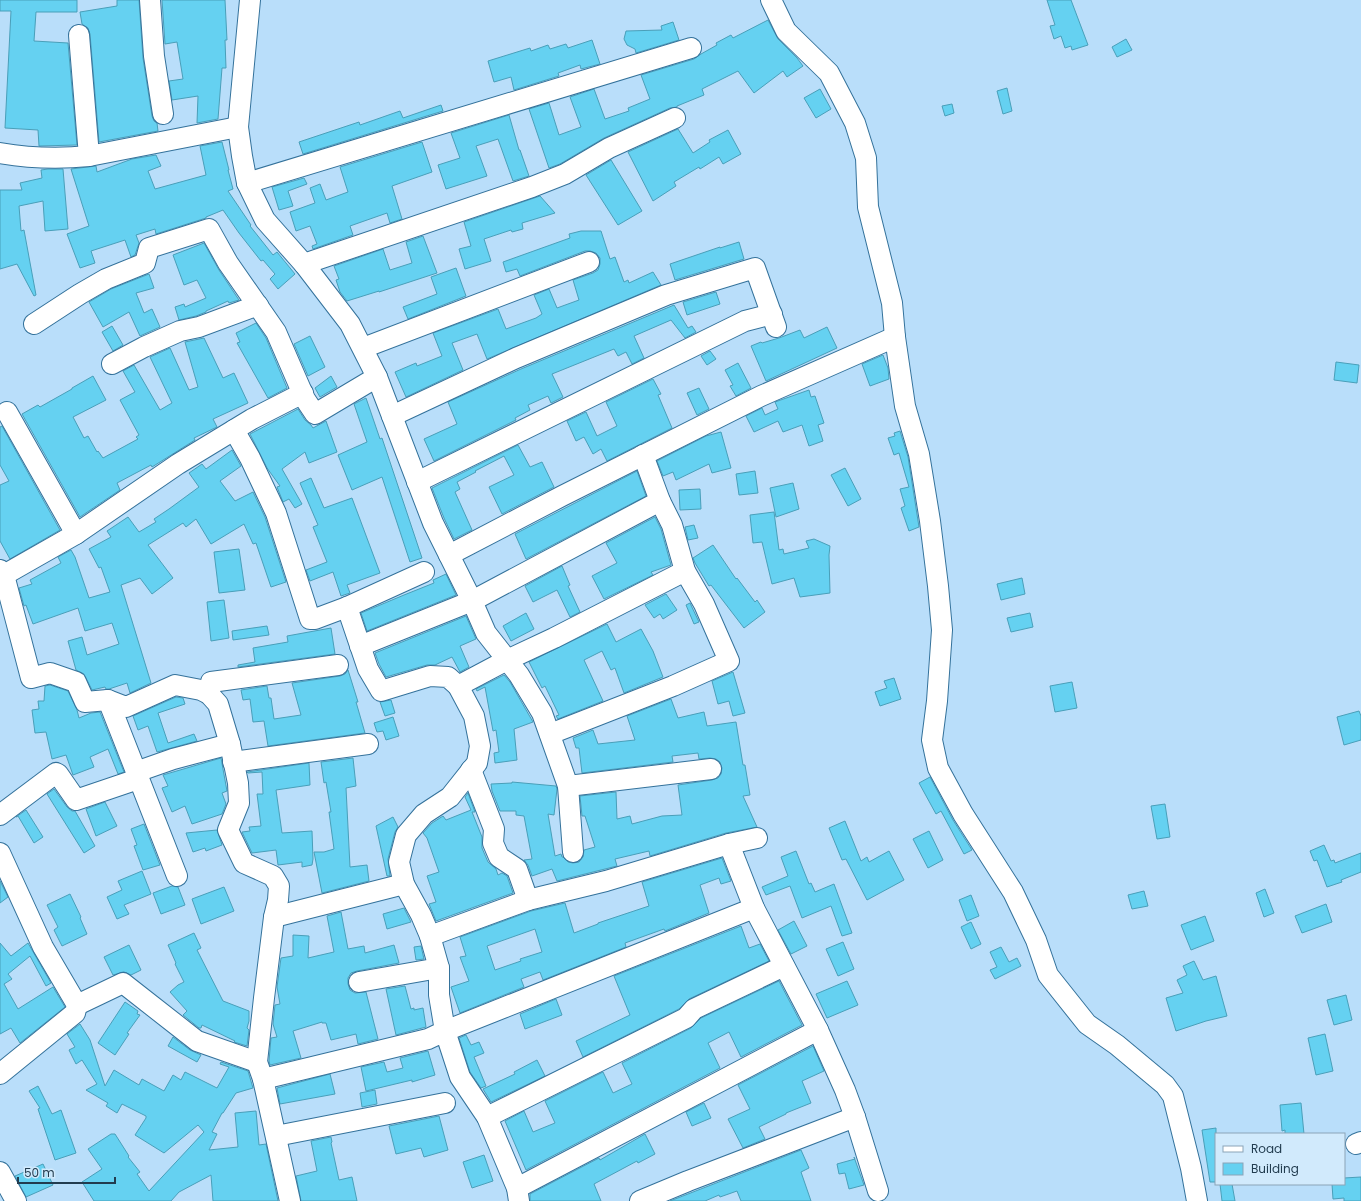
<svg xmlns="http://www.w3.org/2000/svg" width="1361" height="1201" viewBox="0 0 1361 1201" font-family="Poppins,sans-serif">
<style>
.building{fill:#65d1f1;stroke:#499fb9;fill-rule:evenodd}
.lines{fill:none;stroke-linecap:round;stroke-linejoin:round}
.minor-casing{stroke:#34729b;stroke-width:22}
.minor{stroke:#fff;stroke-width:20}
</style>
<rect width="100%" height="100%" fill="#b9defa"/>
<!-- building -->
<g class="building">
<path d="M0 0H77V12H36L34 41 68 43 77 145 39 146 38 130 5 128 11 11H0Z"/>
<path d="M117 0H139L143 58 152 116 154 121 157 123 158 131 99 142 90 34 88 28 82 24 80 12 117 6Z"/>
<path d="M162 0H225L227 40H225L226 68H222L218 119 197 123 198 96 172 100 169 81 183 79 177 42 165 44Z"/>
<path d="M1047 0H1071L1088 45 1072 50 1071 46 1065 48 1061 36 1054 39 1050 26 1055 25Z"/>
<path d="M768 20 778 39 797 58 803 66 787 77 783 71 754 93 738 71 702 89 704 95 677 106V107L670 108 604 138 560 164 549 168 529 109 549 103 559 135 581 127 570 97 594 89 605 119 629 111 628 108 650 99 641 75 694 59 701 54 717 45 716 43 731 35 733 38Z"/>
<path d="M673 22 679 40 636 53 635 49 627 45 624 39 626 31 662 30 661 26Z"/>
<path d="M1126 39 1132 50 1117 57 1112 47Z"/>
<path d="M592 40 600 64 581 69 580 65 558 73 559 76 514 90 511 77 494 82 488 61 530 48 531 51 548 45 550 49 566 44 568 48Z"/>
<path d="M1007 88 1012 111 1003 114 997 91Z"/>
<path d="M820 89 831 109 816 118 804 98Z"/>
<path d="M952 104 954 113 945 116 942 106Z"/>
<path d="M441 105 443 111 303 154 299 142 359 122 360 125 400 111 403 118Z"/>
<path d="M509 115 519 150H520L529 176 513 181 498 139 476 146 487 176 446 189 438 165 460 158 451 133Z"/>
<path d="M678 129 693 153 710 142 709 140 728 130 741 154 723 164 719 157 700 169 699 167 674 182 676 186 653 201 628 152Z"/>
<path d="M222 142 229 170H228L233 189 228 191 251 225 250 226 273 255 277 252 295 274 278 289 270 279 275 274 263 260 261 261 239 233 223 210 206 217V218L156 234 155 229 136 235 139 243 135 255 131 257 125 240 91 251 95 263 80 268 67 234 89 226 71 169 96 166 97 172 132 159 156 155 161 166 148 171 155 189 206 175 200 146Z"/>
<path d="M422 142 432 172 392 186 402 219 390 223 387 213 350 226 353 235 313 249 312 246 317 244 310 226 296 231 290 212 315 203 310 188 320 184 326 200 348 192 340 167Z"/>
<path d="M611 160 642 211 618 225 586 175Z"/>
<path d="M48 169H63L68 229 45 231 43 201 19 206 21 231 24 230 36 295 34 296 17 264 0 269V190H22L20 183 42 178 41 170Z"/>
<path d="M304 178 307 184 288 191 293 206 279 210 272 187Z"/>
<path d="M540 196 555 213 522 223 523 229 512 232 511 230 484 239 491 261 465 269 459 249 471 246 464 222Z"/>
<path d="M581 231H601L610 259 615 257 624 282 628 280 629 283 653 272 661 285 487 359 477 334 452 343 463 370 406 397 395 372 416 363 417 366 442 356 433 333 498 309 506 329 536 318 542 314 534 295 549 289 557 308 579 300 573 280 593 273 598 270 600 264V258L596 253 590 251H585L520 276 517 269 506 272 503 262 570 238 569 234Z"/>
<path d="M423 236 437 273 379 292V291L347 301 340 292 336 280 339 279 334 266 383 249 390 270 412 263 406 242Z"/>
<path d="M739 242 744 259 675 280 670 264 720 247V248Z"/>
<path d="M204 243 219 270 239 300 229 303 228 301 206 311V312L196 316 179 320 175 307 184 304 185 307 206 298 197 280 184 285 173 255Z"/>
<path d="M456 268 466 296 408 319 403 307 437 294 431 277Z"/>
<path d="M149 274 154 288 136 293 144 313 152 309 160 327 140 336 129 312 103 327 89 302 111 289Z"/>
<path d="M716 292 720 304 687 315 683 302Z"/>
<path d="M674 305 688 328 692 326 696 332 685 338 671 320 634 336 644 358 632 364 626 352 618 356 614 349 552 374 563 397 551 403 548 396 528 405 530 410 515 418 516 420 434 461 424 439 457 424 448 402 521 369Z"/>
<path d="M256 323 266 338 287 388 268 398 237 343 240 342 236 333Z"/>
<path d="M112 326 123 345 113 351 102 332Z"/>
<path d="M827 327 837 348 766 381 751 346 761 342 762 343 779 338 800 330 804 338Z"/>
<path d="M310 336 325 367 308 376 294 344Z"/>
<path d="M204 338 223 378 234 373 248 403 213 419 217 427 194 438 195 440 160 462 152 467 151 465 117 483 120 490 80 517 22 414 38 405 40 407 72 389V388L93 376 106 400 73 417 84 438 88 436 97 452 98 451 103 458 138 439 136 437 139 435 120 400 135 392 123 371 134 365 160 410 172 403 150 357 170 348 189 390 198 387 185 342Z"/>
<path d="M710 351 716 359 707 365 701 356Z"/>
<path d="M883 355 888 368 889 379 870 386 862 364Z"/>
<path d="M1336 362 1359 365 1357 383 1334 380Z"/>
<path d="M738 363 751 388 736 396 730 386 733 385 725 370Z"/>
<path d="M331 376 337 387 320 397 315 388Z"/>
<path d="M653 379 661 394 658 395 672 428 607 461 601 449 593 454 584 437 576 441 567 421 586 412 597 436 617 426 606 402Z"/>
<path d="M699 388 709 409 697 415 687 393Z"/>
<path d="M809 390 811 397 815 396 824 423 818 425 823 441 809 446 802 425 783 432 778 421 754 432 746 416 762 408 765 415 778 409 775 402Z"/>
<path d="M366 398 380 439 382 438 422 558 410 562 382 477 352 490 338 455 367 442 354 404Z"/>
<path d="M298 409 305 420 311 425 313 428 326 421 337 452 309 463 305 452 282 469 302 504 295 508 289 499 283 502 277 487 280 486 267 468 250 434Z"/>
<path d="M2 426 60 530 10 559 0 541V485L9 481 0 465V427Z"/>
<path d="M900 431 908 457 919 527 909 531 901 508 905 506 900 489 909 487 899 453 894 455 888 438 895 436 894 433Z"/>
<path d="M721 432 731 468 712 473 709 464 676 480 673 472 663 476 657 461 706 436Z"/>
<path d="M518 445 530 467 542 462 554 487 502 514 489 487 514 475 504 456 475 471 476 472 457 482 460 489 455 492 472 530 454 539 444 518 432 488Z"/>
<path d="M232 450 241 466 220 481 235 501 253 492 265 517 286 582 271 587 256 543 253 544 244 524 211 544 196 519 186 527 183 523 148 545 173 578 152 594 140 578 121 585 151 683 130 693 127 683 109 689H106L105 687 92 690 84 674 76 670 68 641 82 637 87 655 119 644 112 623 85 631 78 608 33 624 26 605 24 606 19 588 32 584 30 580 61 563 58 557 71 550 75 557 89 598 110 592 101 567 99 568 89 549 111 537 107 531 128 517 139 532 156 522 154 519 169 509 199 487 189 473 202 464 206 469Z"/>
<path d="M845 468 861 499 848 506 831 475Z"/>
<path d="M637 471 646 496 526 559 515 534Z"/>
<path d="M755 471 758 493 739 495 736 474Z"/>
<path d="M311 478 324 508 352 498 380 573 347 585 350 593 341 596 333 572 310 581 306 570 327 562 313 527 318 525 300 483Z"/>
<path d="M793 483 799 509 776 517 770 488Z"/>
<path d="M700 489 701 509 680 510 679 490Z"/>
<path d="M774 512 779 550 783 549 784 554 809 548 806 541 814 539 830 546 829 555 830 593 800 597 794 578 772 584 762 542 753 543 750 515Z"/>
<path d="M655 517 661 529 671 565 651 572 653 575 604 599 592 576 617 563 606 543Z"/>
<path d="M694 525 698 538 688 540 685 527Z"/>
<path d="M713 545 736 579 737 578 755 602 757 600 765 612 744 628 711 585 709 586 695 563 693 558Z"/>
<path d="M239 549 245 590 219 593 214 552Z"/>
<path d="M562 566 570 585 568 586 580 612 570 617 557 590 533 602 525 586Z"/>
<path d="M446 574 456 595 367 631 361 613 404 595 434 583 433 580Z"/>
<path d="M1022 578 1025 594 1001 600 997 584Z"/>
<path d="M666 594 677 610 663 619 660 614 654 618 645 605Z"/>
<path d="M224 600 229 638 211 641 207 602Z"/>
<path d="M690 603 699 622 694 624 686 605Z"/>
<path d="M526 613 534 629 511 641 503 626Z"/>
<path d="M1030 613 1033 627 1011 632 1007 618Z"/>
<path d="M466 616 476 639 460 646 469 667 460 672 452 657 435 665H427L386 677 379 664 375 653Z"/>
<path d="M607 624 616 642 641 629 653 651 663 677 624 693 615 668 611 670 602 651 584 660 603 701 558 719 556 716 559 715 545 686 542 688 529 662Z"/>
<path d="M267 626 269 635 233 640 232 631Z"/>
<path d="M331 628 335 654 238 667V665L255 662 253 648 288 642 287 636Z"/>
<path d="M348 670 358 702H356L365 733 268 746 264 721 253 722 250 699 243 700 241 690 267 686 269 698H271L274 719 301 715 292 683 340 676 345 674Z"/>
<path d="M733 672 745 713 733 716 729 701 718 704 712 681Z"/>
<path d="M504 675 510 682 533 722 514 729 517 760 495 763 494 753 499 752 496 730 493 731 485 687 477 691 476 689Z"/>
<path d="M894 678 901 699 880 706 875 692 887 688 884 681Z"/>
<path d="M1072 682 1077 708 1055 712 1050 686Z"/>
<path d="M50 685 68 691 77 710 79 718 91 713 100 712 124 772 118 774 108 749 90 757 94 767 73 775 66 755 52 759 46 732 35 733 32 710 39 709 38 701H44L45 686Z"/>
<path d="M176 697 183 698 185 704 158 713 168 743 194 734 197 741 157 752 148 726 138 730 133 716Z"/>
<path d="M671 699 678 718 704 712 707 726 736 722 743 765H745L750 795 743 796 757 827 726 833 650 856 649 851 615 859 617 866 557 881 552 869 532 876 528 865 524 860 532 859 524 816 516 815V811H500L492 791 491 784 512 783V782L556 786 557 789 554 815 548 814 555 856 561 854 562 857H563L568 862 573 863 579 862 583 857 584 850 595 847 585 816H582L580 796 616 792 617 819 630 816 632 824 662 816 682 815 678 785 712 780 718 778 721 774 722 768 720 762 716 759 710 758 699 759 698 753 672 756 673 762 582 773 579 748H576L573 738 593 730 598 744 635 740 627 716Z"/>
<path d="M391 700 395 713 385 716 380 702Z"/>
<path d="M1359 711 1361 716V740L1344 745 1337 717Z"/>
<path d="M393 717 399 736 386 740 383 731 377 732 374 723Z"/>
<path d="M221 758 227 791 222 793 226 804 222 814 192 824 185 806 172 812 162 788 168 786 163 775Z"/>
<path d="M353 758 356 786 346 788 350 867 367 865 369 881 322 893 314 852H324L334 849 329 812H331L326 782 324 783 321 762Z"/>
<path d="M309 763 310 785 276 790 282 833 312 831 313 859 312 865 302 867V862L278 865 276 850 252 853 242 832 250 831 249 827 261 826 257 794H263L262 772 248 773 247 772Z"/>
<path d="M930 777 953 820 972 850 964 854 941 811 936 814 919 783Z"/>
<path d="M54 789 67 807 72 811H75L95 846 84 853 47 794Z"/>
<path d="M468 793 475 812H472L482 837V848L488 862 496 869 498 875 502 873 507 876 513 893 436 921 429 904 436 902 427 876 439 872 427 838 423 833 432 823 443 816 446 820 471 810 465 797Z"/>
<path d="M105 802 117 826 96 836 86 809Z"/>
<path d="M1165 804 1170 837 1157 839 1151 806Z"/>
<path d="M26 810 43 837 34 843 18 816 16 817Z"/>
<path d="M393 817 398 827 395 832 388 859 390 876H387L376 826Z"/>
<path d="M845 821 861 861 867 857 869 862 889 851 904 880 867 900 846 859 842 860 829 828Z"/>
<path d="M144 824 160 865 143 870 134 846 137 845 131 829Z"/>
<path d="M217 830 222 845 206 851 205 848 193 852 186 833Z"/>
<path d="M929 831 943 860 928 868 913 839Z"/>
<path d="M1324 845 1331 861 1334 860 1335 863 1361 853V872L1341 880 1342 882 1327 887 1317 860 1314 861 1310 851Z"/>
<path d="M796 851 809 884 811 883 815 892 834 884 852 933 842 936 831 906 802 918 790 886 766 895 762 887 788 876 781 857Z"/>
<path d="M722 858 731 881 721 884 719 878 700 885 709 913 665 931 664 929 625 943 626 947 543 980 540 972 521 979 524 987 460 1013 451 987 469 981 460 957 466 956 460 937 531 911 565 903 574 933 598 924V923L649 906 642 882ZM535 929 542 952 520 959 521 961 495 970 487 946Z"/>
<path d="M142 871 151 894 124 905 129 914 117 919 107 897 122 890 118 881Z"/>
<path d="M0 881 8 897 0 903Z"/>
<path d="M172 886 178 887 185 905 161 914 153 893Z"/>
<path d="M224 887 234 911 201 924 192 899Z"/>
<path d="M1265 889 1274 913 1264 917 1256 893Z"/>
<path d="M1144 891 1148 906 1132 909 1128 895Z"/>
<path d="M70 894 81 917 80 918 87 934 62 946 54 930 58 927 47 905Z"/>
<path d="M971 895 979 916 967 921 959 900Z"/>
<path d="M1326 904 1332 922 1302 933 1295 916Z"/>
<path d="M404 908 411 922 387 929 383 914Z"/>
<path d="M341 912 348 949 364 946 365 953 394 945 399 963 357 971 351 973 348 978V984L350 990 355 993 366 992 378 1039 358 1044 356 1034 331 1040 326 1023H322V1022L293 1031 301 1058 270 1065 269 1061 271 1038 277 1037 273 1024 275 1005 280 1004 277 987 281 958 293 956V935L309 936 308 958 334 952 327 916Z"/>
<path d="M1205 916 1214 941 1191 950 1181 925Z"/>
<path d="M794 921 807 946 791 954 778 930Z"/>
<path d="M971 922 981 944 971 949 961 927Z"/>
<path d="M741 926 749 948 760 944 769 961 689 999 679 1009 583 1057 576 1041 630 1015 614 976Z"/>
<path d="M194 933 201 948 197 950 223 1001 249 1011V1021L247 1028 249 1030 247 1046 234 1042 235 1041 202 1025 201 1028H199L183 1015 187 1011 170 992 178 985 184 982 175 964 176 963 168 945Z"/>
<path d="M843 942 854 969 838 976 826 949Z"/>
<path d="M0 943 11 956 28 943 51 983 46 986 30 956 8 974 12 979 4 984 18 1009 53 987 65 1007 20 1043 11 1028 0 1034Z"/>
<path d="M129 945 141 970 131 975 124 972 113 975 104 957Z"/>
<path d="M421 946 424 959 416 960 414 947Z"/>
<path d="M1001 947 1009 962 1017 958 1021 966 995 979 990 970 997 967 990 952Z"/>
<path d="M1194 961 1203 980 1216 976 1227 1016 1206 1021 1176 1031 1166 998 1183 993 1177 980 1187 975 1183 966Z"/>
<path d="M779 981 802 1025 741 1057 729 1032 708 1043 720 1068 526 1170 505 1121 524 1111 533 1132 555 1123 545 1101 603 1072 613 1093 632 1084 622 1063 691 1028 701 1018Z"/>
<path d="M847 981 858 1005 827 1018 816 994Z"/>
<path d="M405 986 411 1009 414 1008V1010L423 1008 426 1027 396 1035 386 989Z"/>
<path d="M1346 995 1352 1020 1334 1025 1327 1000Z"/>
<path d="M556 999 562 1015 525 1029 520 1014Z"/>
<path d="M125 1002 138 1011 137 1014 140 1015 127 1033 129 1034 115 1055 98 1043Z"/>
<path d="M80 1024 90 1040 105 1086 114 1070 139 1085 142 1079 164 1091 173 1075 181 1080 185 1072 217 1088 229 1067 220 1064 221 1062 248 1071 253 1088 236 1093 223 1113H222L212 1132 217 1134 209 1150 238 1147 235 1113 256 1111 259 1145 266 1144 278 1201H213L211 1175 179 1192 171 1201H94L82 1182 102 1169 88 1149 111 1134H115L129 1156 128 1157 140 1172 137 1174 149 1191 204 1132 198 1125 164 1153 135 1135 146 1118V1116L122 1104 117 1113 106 1106 108 1103 86 1090 97 1084 82 1060 76 1064 69 1050 75 1047 67 1034Z"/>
<path d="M1325 1034 1333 1071 1316 1075 1308 1038Z"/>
<path d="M466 1035 471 1045 479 1042 484 1053 474 1057 486 1086 481 1088 470 1072 459 1038Z"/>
<path d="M173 1037 190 1050 201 1055 197 1062 168 1046Z"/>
<path d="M813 1046 824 1071 802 1081 811 1103 786 1113V1114L759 1127 765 1139 743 1148 728 1119 750 1109 738 1085Z"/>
<path d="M428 1051 435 1075 412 1082V1080L366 1091 361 1067 384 1062 387 1072 403 1068 400 1058Z"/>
<path d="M537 1060 545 1076 491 1102 483 1089 515 1074 514 1072Z"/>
<path d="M330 1074 335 1094 280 1104 277 1088Z"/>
<path d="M38 1086 52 1114 61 1110 76 1153 55 1160 38 1109 40 1108 29 1091Z"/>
<path d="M375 1090 377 1104 362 1107 360 1093Z"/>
<path d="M704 1103 711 1118 692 1126 686 1112Z"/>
<path d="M1301 1103 1304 1134H1285V1130L1282 1131 1280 1105Z"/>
<path d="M439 1116 448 1150 424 1157 421 1148 396 1154 389 1126Z"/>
<path d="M1216 1128V1182H1210L1202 1130Z"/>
<path d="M645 1134 655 1154 638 1163 637 1161 594 1184 601 1201H530V1194L599 1158 600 1160Z"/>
<path d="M331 1137 332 1142 331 1143 339 1180 352 1177 357 1201H301L296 1176 317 1171 311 1141Z"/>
<path d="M801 1150 809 1168 801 1172 811 1201H741L737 1191 720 1197 719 1195 705 1201H670Z"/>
<path d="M484 1155 493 1181 472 1188 463 1162Z"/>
<path d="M854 1157 864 1185 849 1189 845 1173 839 1174 837 1164 855 1159Z"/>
<path d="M43 1164 53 1185 26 1197 15 1176Z"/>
<path d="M1361 1177V1201H1344V1198L1333 1199 1332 1184H1344V1178Z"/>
<path d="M1220 1184H1232L1235 1201H1222Z"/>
</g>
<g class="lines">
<defs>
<g id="minor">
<path d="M150 0 154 56 163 114"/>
<path d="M250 0 238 127 242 156 247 183 265 220 304 264 350 324 377 377 433 523 472 601 486 633 519 675 542 713 568 786 573 852"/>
<path d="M771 0 786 31 829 73 855 123 866 158 868 207 892 303 895 337 905 406 919 454 930 521 938 586 942 630 937 701 932 740 938 768 963 814 1013 892 1036 940 1048 975 1087 1024 1117 1045 1165 1085 1173 1096 1191 1168 1197 1201"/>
<path d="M79 35 89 156"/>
<path d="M0 153C29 158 59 159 89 156L238 127"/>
<path d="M247 183 691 48"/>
<path d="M304 264 532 187 565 174 609 148 675 118"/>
<path d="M34 324 80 294 106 279 143 264 145 263 149 248 209 229 228 263 276 332 305 399 315 414 377 377"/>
<path d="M363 348 589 262"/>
<path d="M112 364 144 347 180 331 199 327 258 305"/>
<path d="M7 412 76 534"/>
<path d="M392 416 516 358 666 295 755 268 776 327"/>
<path d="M234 430 250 458 276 513 310 619H315L347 607 424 572"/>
<path d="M417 482 745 321 772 314"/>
<path d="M449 555 562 496 761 396 895 337"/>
<path d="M0 570 4 575 31 678 50 673 76 682 85 702 108 700 126 707 175 685 201 690 209 694 218 704 230 744 238 783 239 803 228 830 244 863 273 876 279 886 278 900 274 917 264 998 257 1062 263 1079 290 1201"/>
<path d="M0 579 4 575 76 534 178 464 252 419 303 393"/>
<path d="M347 607 368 669 381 691 430 676 448 677 458 686 474 716 480 746 477 763 450 797 424 814 406 835 399 862 404 884 421 915 430 936 439 968V995L445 1031 754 908"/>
<path d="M360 646 472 601 660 501"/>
<path d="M458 686 507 660 554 638 685 571"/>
<path d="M209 694 211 682 338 665"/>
<path d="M108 700 177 876"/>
<path d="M550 734 673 686 729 661 704 604 685 571 672 525 660 501 643 455"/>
<path d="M233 762 368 744"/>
<path d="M471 770 494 829 493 843 499 857 517 869 528 900"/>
<path d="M136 772 173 759 230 744"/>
<path d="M568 786 711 769"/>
<path d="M0 815 56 773 58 774 76 800 138 779"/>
<path d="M729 844 754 908 818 1030 845 1090 855 1117 878 1191"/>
<path d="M0 853 43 947 77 1005 75 1013 0 1074"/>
<path d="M274 917 404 884"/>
<path d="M430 936 528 900 606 881 729 844 757 838"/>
<path d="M359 982 439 968"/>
<path d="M77 1005 123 983 197 1041 257 1062"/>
<path d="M263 1079 428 1039 445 1031 460 1077 487 1117 517 1188 519 1201"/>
<path d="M487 1117 686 1018 694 1009 784 966"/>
<path d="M276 1136 445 1103"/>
<path d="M1356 1144 1361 1142"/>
<path d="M0 1172 16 1201"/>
<path d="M517 1188 818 1030"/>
<path d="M640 1201 688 1181 855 1117"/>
</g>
</defs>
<!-- minor casing -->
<use href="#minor" class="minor-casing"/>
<!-- minor -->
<use href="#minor" class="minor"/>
</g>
<!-- legend -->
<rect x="1215" y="1133" width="130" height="52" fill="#d1eafc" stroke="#8ba4b7"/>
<rect x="1223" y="1146" width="20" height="6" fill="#ffffff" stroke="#8ba4b7"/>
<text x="1251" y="1153" font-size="12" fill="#223c4f">Road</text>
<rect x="1223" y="1163" width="20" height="12" fill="#65d1f1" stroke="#8ba4b7"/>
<text x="1251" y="1173" font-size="12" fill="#223c4f">Building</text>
<!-- scale -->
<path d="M18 1177v6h97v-6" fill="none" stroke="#223c4f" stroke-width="2"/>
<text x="24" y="1177" font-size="12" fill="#223c4f" stroke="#d1eafc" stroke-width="3" paint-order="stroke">50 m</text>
</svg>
